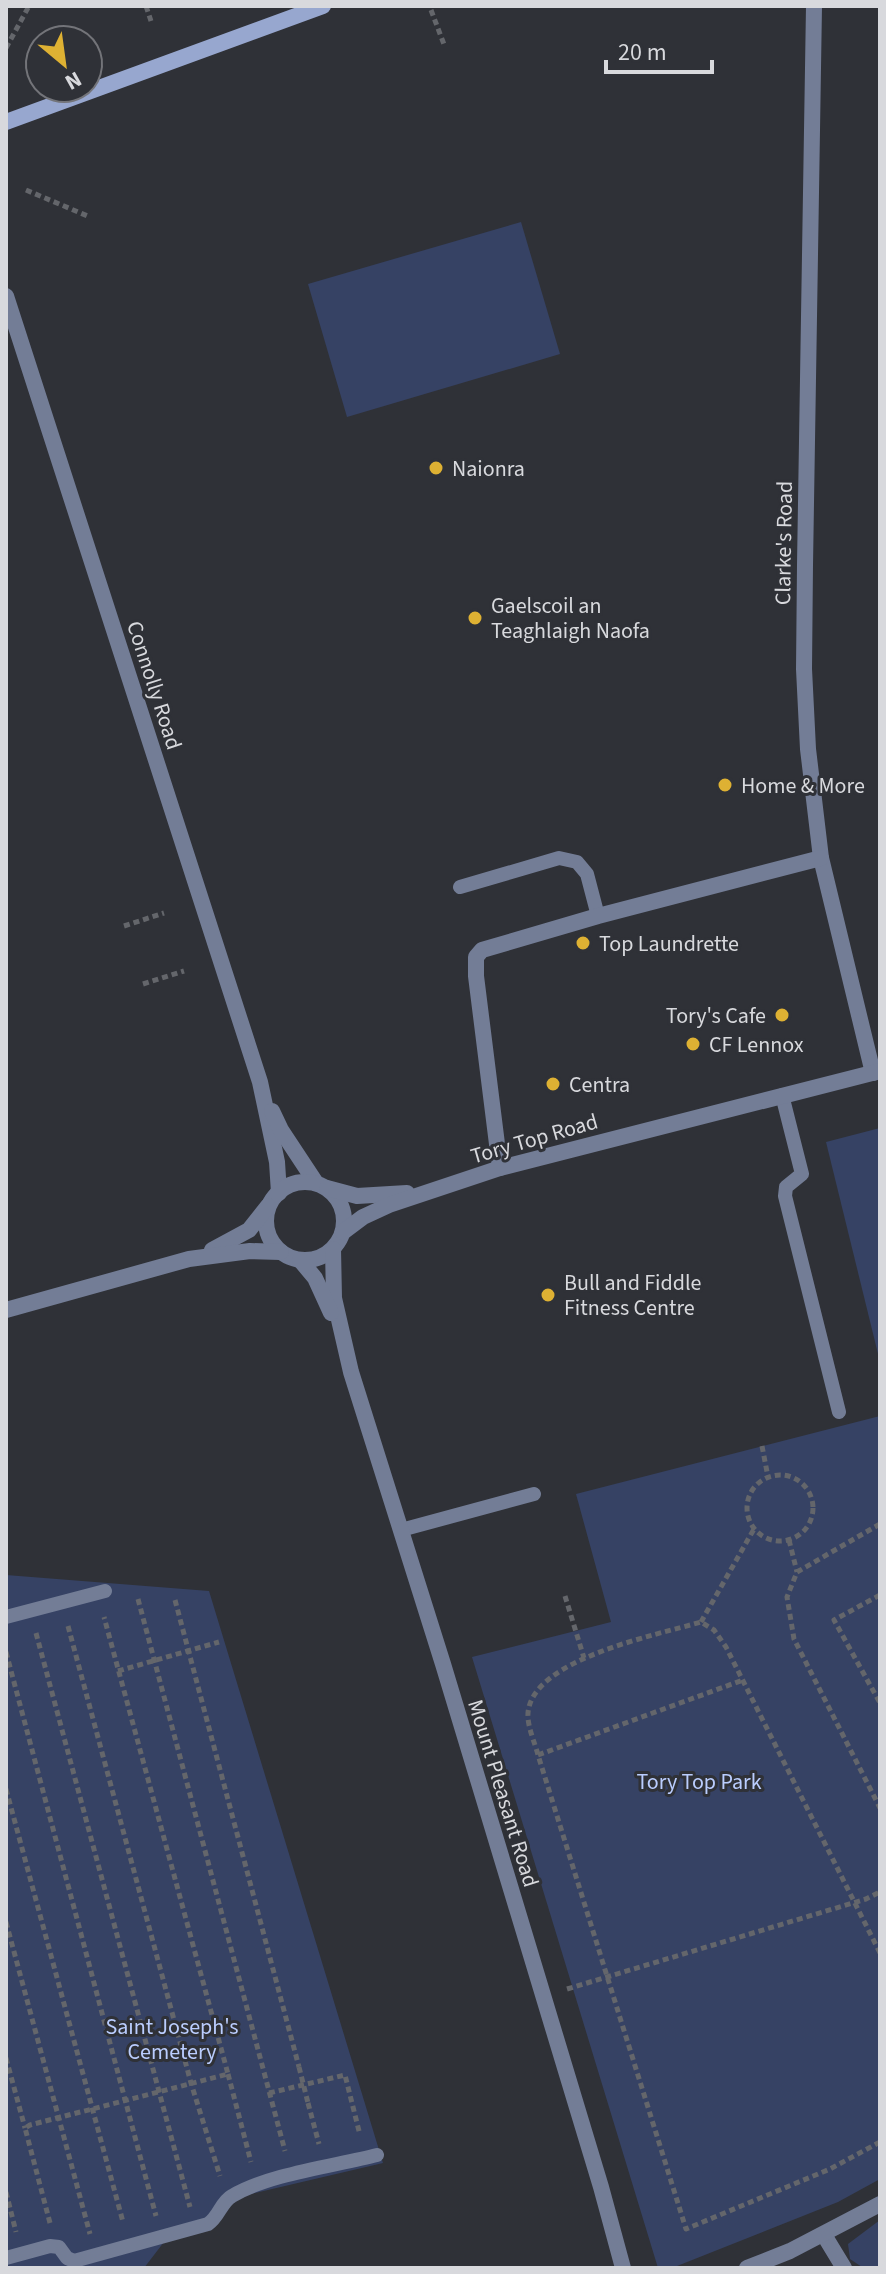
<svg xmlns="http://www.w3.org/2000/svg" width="886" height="2274" viewBox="0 0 886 2274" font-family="'Source Sans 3',sans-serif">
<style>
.green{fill:#364264}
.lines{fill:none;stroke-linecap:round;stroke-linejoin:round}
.path{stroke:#64666b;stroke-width:5;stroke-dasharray:6 4;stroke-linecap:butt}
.lane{stroke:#737d96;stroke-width:14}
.street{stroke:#737d96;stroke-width:16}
.secondary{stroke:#97a7cf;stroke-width:16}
.path-bridge{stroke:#64666b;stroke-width:5;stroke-dasharray:6 4;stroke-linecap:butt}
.poi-dot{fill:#deb133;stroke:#2f3137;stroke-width:3}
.labels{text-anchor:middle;stroke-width:6;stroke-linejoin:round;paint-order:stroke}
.poi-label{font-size:22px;fill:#d8d9dd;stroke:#2f3137;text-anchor:start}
.street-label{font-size:22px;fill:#d8d9dd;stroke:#2f3137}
.park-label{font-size:22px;fill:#bacdfe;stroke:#2f3137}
</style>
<rect width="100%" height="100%" fill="#2f3137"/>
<!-- green -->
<g class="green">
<path d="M521 222 560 354 347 417 308 284Z"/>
<path d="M880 1128V1362L826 1142Z"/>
<path d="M880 1416V2179L838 2202 672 2268H658L472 1657 611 1622 576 1494Z"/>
<path d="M6 1575 209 1591 383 2163 234 2198 214 2227 164 2242 144 2268H6Z"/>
<path d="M880 2220V2266L862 2267 850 2259 848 2244Z"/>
</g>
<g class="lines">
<!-- path -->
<g class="path">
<path d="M146 6 151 21"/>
<path d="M431 10 445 47"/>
<path d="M6 48 29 6"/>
<path d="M26 190 90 217"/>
<path d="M124 926 164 913"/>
<path d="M143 984 184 971"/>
<path d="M762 1446 768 1477"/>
<circle cx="780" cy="1508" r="33"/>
<path d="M880 1524 797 1572 787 1597 794 1639 880 1808"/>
<path d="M789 1540 797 1572"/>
<path d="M880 1595 834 1620 880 1703"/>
<path d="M565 1596 584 1658"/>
<path d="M138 1599 285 2151"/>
<path d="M175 1600 299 2067"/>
<path d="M701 1622 754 1529"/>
<path d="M68 1626 191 2083 220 2176"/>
<path d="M36 1633 190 2207"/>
<path d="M6 1652 156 2216"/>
<path d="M118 1671 219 1642"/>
<path d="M538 1755 743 1680"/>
<path d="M6 1789 123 2222"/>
<path d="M6 1922 90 2234"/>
<path d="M880 1953 726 1647 714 1630 701 1622C657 1635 532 1659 528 1713 527 1726 535 1743 538 1755L686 2229 830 2169 880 2142"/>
<path d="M567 1989 866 1899 880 1892"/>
<path d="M6 2058 25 2128"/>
<path d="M228 2074 251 2162"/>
<path d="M269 2093 345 2075 360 2135"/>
<path d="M308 2103 319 2144"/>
<path d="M6 2192 16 2232"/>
<path d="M50 2223 25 2128 30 2125 228 2074 104 1617"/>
</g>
<!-- lane -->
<g class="lane">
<path d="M460 887 559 858 577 862 587 874 598 916"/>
<path d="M782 1095 802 1174 786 1187 785 1196 839 1412"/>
<path d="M401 1530 534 1494"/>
<path d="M6 1617 105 1591"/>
<path d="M6 2258 50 2246 59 2247 67 2258 74 2261 208 2224C219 2217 221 2202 232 2196 269 2174 334 2166 377 2155"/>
</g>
<!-- street -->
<g class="street">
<path d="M814 6 805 565 804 669 808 749 821 858 873 1073"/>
<path d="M6 296 260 1082 277 1162 279 1193"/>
<path d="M272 1111 281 1130 316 1183"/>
<path d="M500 1168 476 976V957L482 950 598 916 821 858"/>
<circle cx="305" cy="1221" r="39"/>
<path d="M327 1188 357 1196 407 1193"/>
<path d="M343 1232 363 1217 389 1205 500 1168 880 1071"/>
<path d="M333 1249 334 1298 351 1372 443 1664 601 2187 623 2268"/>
<path d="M212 1250 249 1230 268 1206"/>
<path d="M300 1260 315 1278 331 1313"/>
<path d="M6 1310 189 1259 250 1251 281 1252"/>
<path d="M824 2235 844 2268"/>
<path d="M747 2268 790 2251 880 2204"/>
</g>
<!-- secondary -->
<path class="secondary" d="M6 122 323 6"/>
<!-- path-bridge -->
<path class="path-bridge" d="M299 2067 308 2103"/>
</g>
<!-- markers -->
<g class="poi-dot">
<circle cx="436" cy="468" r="8"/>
<circle cx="475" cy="618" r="8"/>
<circle cx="725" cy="785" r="8"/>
<circle cx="583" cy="943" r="8"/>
<circle cx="782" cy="1015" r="8"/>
<circle cx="693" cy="1044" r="8"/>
<circle cx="553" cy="1084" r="8"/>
<circle cx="548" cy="1295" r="8"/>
</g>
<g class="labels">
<!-- poi labels -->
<g class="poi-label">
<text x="452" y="476">Naionra</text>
<text x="491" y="613">Gaelscoil an<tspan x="491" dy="25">Teaghlaigh Naofa</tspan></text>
<text x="741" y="793">Home &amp; More</text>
<text x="599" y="951">Top Laundrette</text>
<text x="766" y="1023" text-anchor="end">Tory's Cafe</text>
<text x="709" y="1052">CF Lennox</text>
<text x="569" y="1092">Centra</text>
<text x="564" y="1290">Bull and Fiddle<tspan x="564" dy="25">Fitness Centre</tspan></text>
</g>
<!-- street labels -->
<g class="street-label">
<text transform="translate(783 543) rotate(-89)" y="8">Clarke's Road</text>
<text transform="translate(155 685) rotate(72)" y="8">Connolly Road</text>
<text transform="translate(534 1138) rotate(-16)" y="8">Tory Top Road</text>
<text transform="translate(504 1793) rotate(73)" y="8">Mount Pleasant Road</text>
</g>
<!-- park labels -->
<g class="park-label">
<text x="699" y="1789">Tory Top Park</text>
<text x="172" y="2034">Saint Joseph's<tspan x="172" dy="25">Cemetery</tspan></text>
</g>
</g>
<!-- border -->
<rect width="886" height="2274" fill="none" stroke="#d8d9dd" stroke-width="16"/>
<!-- north arrow -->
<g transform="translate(64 64) rotate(151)"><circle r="38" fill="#2f3137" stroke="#737479" stroke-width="2"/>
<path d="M0-6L14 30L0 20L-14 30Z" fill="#deb133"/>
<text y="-12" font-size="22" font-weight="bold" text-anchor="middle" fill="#d8d9dd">N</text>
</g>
<!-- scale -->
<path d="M606 60v12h106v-12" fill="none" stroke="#d8d9dd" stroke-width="4"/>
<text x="618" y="60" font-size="24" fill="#d8d9dd" stroke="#2f3137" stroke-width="6" paint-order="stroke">20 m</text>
</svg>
